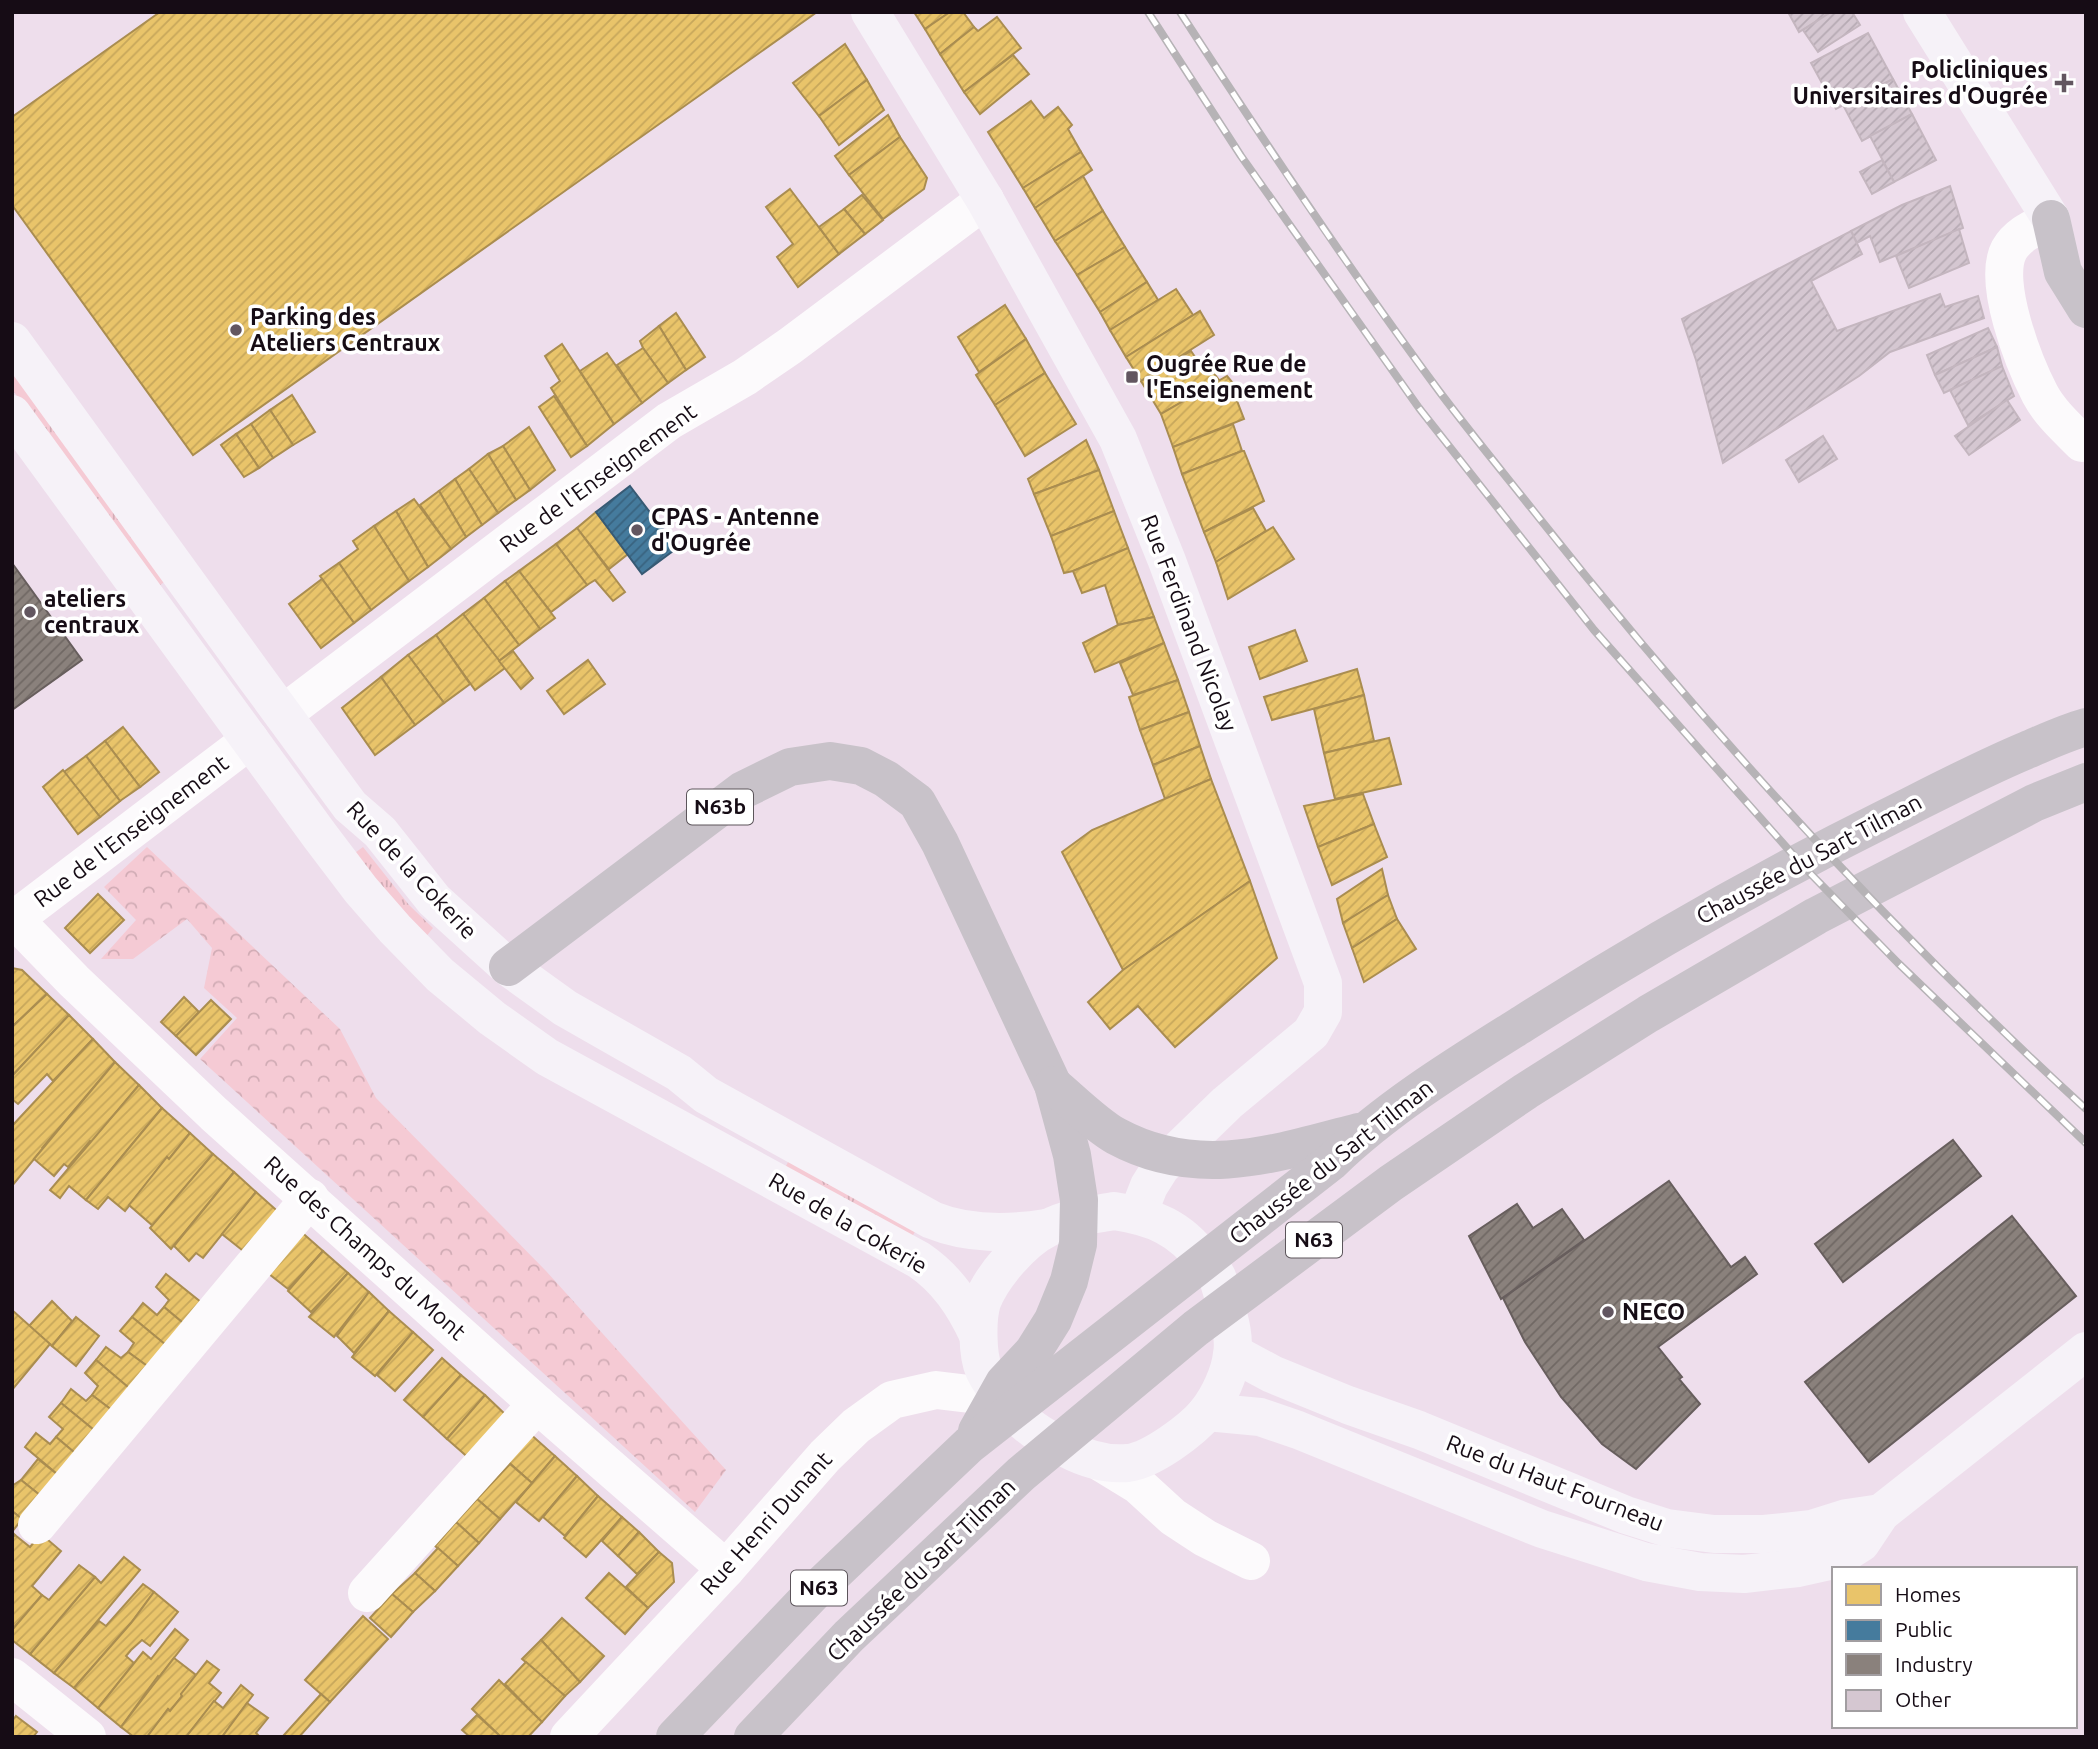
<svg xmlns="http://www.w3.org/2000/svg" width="2098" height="1749" viewBox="0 0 2098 1749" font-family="Ubuntu,sans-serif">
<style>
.grass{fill:url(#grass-tufts)}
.forest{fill:url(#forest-crowns)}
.homes{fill:url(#homes-hatch);stroke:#aa8d50;stroke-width:2}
.public{fill:url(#public-hatch);stroke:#375a74;stroke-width:2}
.industry{fill:url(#industry-hatch);stroke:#675e5d;stroke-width:2}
.building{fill:url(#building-hatch);stroke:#c4b6bf;stroke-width:2}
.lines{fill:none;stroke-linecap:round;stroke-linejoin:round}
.minor{stroke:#fcfafc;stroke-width:38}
.major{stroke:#f6f2f8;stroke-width:38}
.highway{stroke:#c8c2c9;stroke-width:38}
.rail-casing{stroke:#b6b3b6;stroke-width:8}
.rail{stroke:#fff;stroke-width:5;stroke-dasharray:16;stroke-linecap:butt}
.poi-dot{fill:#625660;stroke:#fff;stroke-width:2.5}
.labels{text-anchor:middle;stroke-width:7;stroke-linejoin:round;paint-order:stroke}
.shield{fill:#fff;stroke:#5c555b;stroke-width:2}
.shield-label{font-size:21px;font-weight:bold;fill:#160c15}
.poi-label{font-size:23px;font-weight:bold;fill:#160c15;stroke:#fff;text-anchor:start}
.street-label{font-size:23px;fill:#160c15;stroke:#fff}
</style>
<defs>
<pattern id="grass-tufts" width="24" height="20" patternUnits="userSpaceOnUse" patternTransform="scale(1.75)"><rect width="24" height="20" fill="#f5cad4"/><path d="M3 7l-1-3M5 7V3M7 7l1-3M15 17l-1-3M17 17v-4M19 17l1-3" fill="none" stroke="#d1acb5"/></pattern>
<pattern id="forest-crowns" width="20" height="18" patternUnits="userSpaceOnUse" patternTransform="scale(1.75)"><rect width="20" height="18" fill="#f5cad4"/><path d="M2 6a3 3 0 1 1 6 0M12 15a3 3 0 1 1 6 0" fill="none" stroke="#d1acb5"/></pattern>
<pattern id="homes-hatch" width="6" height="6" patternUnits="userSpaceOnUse" patternTransform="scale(1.75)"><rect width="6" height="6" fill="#e9c46a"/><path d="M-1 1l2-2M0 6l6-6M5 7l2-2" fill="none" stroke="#c7a75b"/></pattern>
<pattern id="public-hatch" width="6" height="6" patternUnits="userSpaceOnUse" patternTransform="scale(1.75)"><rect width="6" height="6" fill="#457b9d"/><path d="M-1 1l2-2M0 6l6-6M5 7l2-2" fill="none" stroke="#39637f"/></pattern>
<pattern id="industry-hatch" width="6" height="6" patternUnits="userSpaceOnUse" patternTransform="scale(1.75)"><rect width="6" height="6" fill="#8a817c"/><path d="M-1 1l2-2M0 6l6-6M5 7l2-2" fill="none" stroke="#706864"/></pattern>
<pattern id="building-hatch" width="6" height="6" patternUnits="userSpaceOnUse" patternTransform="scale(1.75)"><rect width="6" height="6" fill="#d5c7d1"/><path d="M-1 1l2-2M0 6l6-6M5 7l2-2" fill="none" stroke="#b6aab3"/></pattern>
</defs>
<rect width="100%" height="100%" fill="#eedeec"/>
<!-- grass -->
<g class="grass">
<path d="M12 366 167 580 156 588 12 389Z"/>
<path d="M363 847 409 905 433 928 425 938 352 855Z"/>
<path d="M791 1156 919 1224 911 1239 784 1170Z"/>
</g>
<!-- forest -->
<path class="forest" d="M147 847 340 1029 376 1098 546 1271 726 1470 695 1512 200 1059 237 1018 204 988 212 948 187 919 133 959H101L136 920 104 887Z"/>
<!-- homes -->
<g class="homes">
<path d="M160 12H817L193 455 12 205V117Z"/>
<path d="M914 12H950L925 29Z"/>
<path d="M950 12H963L974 27 940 54 925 29Z"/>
<path d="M997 17 1021 48 964 92 940 54 974 27 978 31Z"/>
<path d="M845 44 867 80 819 116 793 83Z"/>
<path d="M1013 55 1029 74 980 114 964 92Z"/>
<path d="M867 80 884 110 839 145 819 116Z"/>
<path d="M1031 101 1044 118 1058 107 1072 125 1068 129 1081 152 1023 188 988 132Z"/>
<path d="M888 115 900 137 849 175 835 156Z"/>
<path d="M900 137 927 178 924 189 883 219 849 175Z"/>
<path d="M1081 152 1092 170 1035 208 1023 188Z"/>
<path d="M1083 176 1103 211 1055 241 1035 208Z"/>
<path d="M790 189 839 254 798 287 777 257 793 244 766 207Z"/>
<path d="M862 195 883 220 865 234 844 209Z"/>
<path d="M844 209 865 234 839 254 819 227Z"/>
<path d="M1103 211 1125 247 1077 275 1055 241Z"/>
<path d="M1125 247 1147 282 1100 312 1077 275Z"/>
<path d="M1147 282 1158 300 1110 330 1100 312Z"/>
<path d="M1176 289 1193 315 1126 357 1110 330Z"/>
<path d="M1005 305 1026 339 979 372 958 337Z"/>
<path d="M1200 311 1214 335 1141 381 1126 357Z"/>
<path d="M676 313 705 357 686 370 659 326Z"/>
<path d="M659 326 686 370 668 383 643 348 640 341Z"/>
<path d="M1026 339 1045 373 995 405 976 375Z"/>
<path d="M562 344 614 424 587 446 551 388 560 381 545 356Z"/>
<path d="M643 348 668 383 642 403 617 365Z"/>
<path d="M1191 351 1206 373 1212 371 1219 380 1161 414 1141 381Z"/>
<path d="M607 353 642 403 614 424 580 371Z"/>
<path d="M1045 373 1076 424 1025 456 995 405Z"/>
<path d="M1227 376 1237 388 1234 393 1244 419 1173 447 1161 414Z"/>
<path d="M292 395 315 432 293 445 270 410Z"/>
<path d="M554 396 587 446 571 457 539 407Z"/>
<path d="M270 410 293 445 273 458 251 424Z"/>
<path d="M251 424 273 458 259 468 236 434Z"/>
<path d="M1233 424 1242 451 1182 474 1173 447Z"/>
<path d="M529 427 555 470 530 490 503 446Z"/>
<path d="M236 434 259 468 244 477 221 445Z"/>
<path d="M1086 440 1099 470 1034 494 1028 479Z"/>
<path d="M503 446 530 490 516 500 488 454Z"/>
<path d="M1242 451H1244L1264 501 1204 532 1182 474Z"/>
<path d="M488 454 516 500 498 513 469 469Z"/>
<path d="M469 469 498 513 482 525 455 479Z"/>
<path d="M1099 470 1114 511 1051 536 1034 494Z"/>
<path d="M455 479 482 525 466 537 439 491Z"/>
<path d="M439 491 466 537 451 549 420 505Z"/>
<path d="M414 499 451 549 428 567 396 511Z"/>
<path d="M1253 508 1266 531 1216 562 1204 532Z"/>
<path d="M396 511 428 567 409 581 374 526Z"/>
<path d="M1114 511 1128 548 1073 571 1064 573 1051 536Z"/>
<path d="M596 512 628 554 609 569 577 528Z"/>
<path d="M374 526 409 581 371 610 339 563 358 549 353 541Z"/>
<path d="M1273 527 1294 559 1228 599 1216 562Z"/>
<path d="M577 528 625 592 613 601 595 580 587 585 556 544Z"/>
<path d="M556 544 587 585 551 612 519 571Z"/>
<path d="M1128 548 1154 617 1118 625 1105 585 1082 593 1073 571Z"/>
<path d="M339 563 371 610 354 623 320 576Z"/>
<path d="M519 571 555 618 540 629 505 581Z"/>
<path d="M322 579 354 623 321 648 289 604Z"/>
<path d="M505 581 540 629 519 645 484 598Z"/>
<path d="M484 598 519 645 499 661 463 614Z"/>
<path d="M463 614 505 668 475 690 436 635Z"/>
<path d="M1154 617 1164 643 1095 672 1083 643 1118 625Z"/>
<path d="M1295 630 1307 661 1260 679 1249 647Z"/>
<path d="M436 635 470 684 444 703 408 655Z"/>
<path d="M1164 643 1178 680 1133 695 1120 663Z"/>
<path d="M513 651 533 678 521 689 499 661Z"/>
<path d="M408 655 444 703 415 725 381 677Z"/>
<path d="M588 660 605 684 564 714 547 691Z"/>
<path d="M1357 669 1364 695 1272 720 1264 697Z"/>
<path d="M381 677 415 725 375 755 342 708Z"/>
<path d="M1178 680 1189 712 1140 730 1129 697Z"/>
<path d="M1364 695 1374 741 1324 753 1314 709Z"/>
<path d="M1189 712 1200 746 1153 765 1140 730Z"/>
<path d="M123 727 159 772 140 787 105 741Z"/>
<path d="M1389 738 1401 784 1335 799 1324 753Z"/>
<path d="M105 741 140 787 120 801 86 756Z"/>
<path d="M1200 746 1211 779 1165 799 1153 765Z"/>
<path d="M86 756 120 801 100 817 64 772Z"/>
<path d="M63 770 100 817 78 834 43 787Z"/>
<path d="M1211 779 1250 881 1123 970 1062 852 1092 830Z"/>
<path d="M1363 794 1374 824 1318 847 1304 806Z"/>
<path d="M1374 824 1387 857 1332 885 1318 847Z"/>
<path d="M1382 869 1388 895 1343 923 1337 899Z"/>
<path d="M1250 881 1277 958 1175 1047 1138 1006 1110 1029 1088 1002 1123 970Z"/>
<path d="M98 894 124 920 90 953 65 928Z"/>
<path d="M1388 895 1397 919 1352 948 1343 923Z"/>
<path d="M1397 919 1416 949 1364 982 1352 948Z"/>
<path d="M12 968 22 970 47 994 12 1027Z"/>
<path d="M47 994 69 1015 12 1076V1027Z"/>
<path d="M184 997 199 1012 176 1036 161 1022Z"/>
<path d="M211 1000 231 1019 196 1055 176 1036Z"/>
<path d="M69 1015 93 1039 53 1081 47 1074 18 1104 12 1099V1076Z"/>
<path d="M93 1039 115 1062 43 1147H44L12 1186V1126Z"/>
<path d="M115 1062 139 1085 92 1142 90 1141 68 1167 64 1164 54 1176 34 1159Z"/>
<path d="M139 1085 162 1108 86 1200 69 1186 60 1198 50 1190Z"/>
<path d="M162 1108 190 1133 169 1159 167 1157 125 1211 108 1197 98 1209 86 1200Z"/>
<path d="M190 1133 213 1154 153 1226 129 1205 167 1157 169 1159Z"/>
<path d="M213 1154 234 1172 171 1249 150 1228Z"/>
<path d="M234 1172 256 1192 203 1258 196 1253 189 1261 174 1246Z"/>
<path d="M256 1192 283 1216 247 1254 222 1234Z"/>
<path d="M298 1229 323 1251 288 1289 264 1270Z"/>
<path d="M323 1251 348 1273 311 1312 288 1291Z"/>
<path d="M348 1273 369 1292 334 1337 309 1317Z"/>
<path d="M166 1274 207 1307 189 1328 164 1307 169 1300 156 1287Z"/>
<path d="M369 1292 389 1311 354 1353 337 1336Z"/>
<path d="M52 1301 72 1321 52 1346 29 1326Z"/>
<path d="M143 1303 157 1315 164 1307 189 1328 172 1350 132 1317Z"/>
<path d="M12 1310 50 1344 12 1390Z"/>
<path d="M389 1311 413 1332 375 1376 352 1357Z"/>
<path d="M76 1317 99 1336 76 1366 52 1346Z"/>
<path d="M132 1317 172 1350 154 1371 128 1352 134 1343 120 1331Z"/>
<path d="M413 1332 433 1350 395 1391 377 1375Z"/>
<path d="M106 1347 121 1358 128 1352 154 1371 135 1393 96 1360Z"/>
<path d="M442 1358 461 1375 423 1417 404 1400Z"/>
<path d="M96 1360 135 1393 117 1414 92 1395 98 1386 85 1373Z"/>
<path d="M461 1375 485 1395 447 1439 423 1417Z"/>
<path d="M71 1389 86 1401 92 1395 117 1414 100 1435 61 1403Z"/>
<path d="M485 1395 509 1418 471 1460 447 1439Z"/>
<path d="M61 1403 100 1435 81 1458 56 1437 63 1429 49 1417Z"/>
<path d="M528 1432 555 1456 532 1483 505 1459Z"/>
<path d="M36 1433 50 1444 56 1437 81 1458 63 1479 25 1447Z"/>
<path d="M555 1456 577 1476 539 1521 516 1502Z"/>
<path d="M38 1459 63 1479 46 1500 21 1480Z"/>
<path d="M510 1464 532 1483 500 1519 477 1499Z"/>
<path d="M577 1476 598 1496 565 1536 543 1517Z"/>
<path d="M21 1480 46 1500 22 1519 12 1511V1486Z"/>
<path d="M598 1496 622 1517 586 1557 564 1538Z"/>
<path d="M477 1499 500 1519 479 1543 456 1522Z"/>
<path d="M12 1511 22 1519 12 1532 15 1535 12 1538Z"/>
<path d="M622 1517 639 1532 618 1556 602 1541Z"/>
<path d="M456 1522 479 1543 458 1566 435 1546Z"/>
<path d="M639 1532 659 1552 637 1574 618 1556Z"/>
<path d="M41 1534 61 1551 32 1586 42 1595 12 1630V1538L15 1535 30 1547Z"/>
<path d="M438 1548 458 1566 435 1591 415 1573Z"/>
<path d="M659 1552 672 1563 674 1582 648 1608 626 1587Z"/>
<path d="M124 1557 140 1570 54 1673 30 1654 95 1577 101 1583Z"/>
<path d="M79 1565 95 1577 30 1654 12 1640V1630L42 1595 49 1600Z"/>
<path d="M415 1573 435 1591 413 1612 392 1594Z"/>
<path d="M609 1573 648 1608 625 1634 586 1598Z"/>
<path d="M143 1584 154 1592 131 1623 74 1688 54 1673 99 1621 106 1626Z"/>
<path d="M154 1592 178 1612 150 1646 142 1640 131 1650 126 1656 134 1663 98 1708 74 1688 131 1623Z"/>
<path d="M392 1594 413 1612 391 1637 370 1618Z"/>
<path d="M363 1616 388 1639 330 1702 305 1680Z"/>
<path d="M562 1618 604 1656 580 1682 541 1640Z"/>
<path d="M175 1629 188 1640 159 1677 158 1676 121 1727 98 1708 143 1652 151 1659Z"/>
<path d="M541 1640 580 1682 565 1696 522 1659Z"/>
<path d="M174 1658 196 1675 181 1694 182 1696 170 1711 168 1709 147 1737H134L121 1727Z"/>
<path d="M207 1661 219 1670 209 1683 221 1693 186 1737H147L168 1709 170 1711 182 1696 181 1694Z"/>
<path d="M526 1662 565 1696 542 1722 505 1684Z"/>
<path d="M499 1680 542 1722 528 1737H501L472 1709Z"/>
<path d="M241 1685 253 1695 222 1737H186L214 1701 223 1708Z"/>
<path d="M321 1694 330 1702 299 1737H286L284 1735Z"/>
<path d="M247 1703 268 1718 256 1733 258 1735 256 1737H222Z"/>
<path d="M477 1715 501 1737H470L462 1730Z"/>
<path d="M16 1716 37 1732 33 1737H12V1721Z"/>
</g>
<!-- public -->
<path class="public" d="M630 486 677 548 642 574 596 512Z"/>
<!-- industry -->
<g class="industry">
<path d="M12 563 82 660 12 710Z"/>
<path d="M1953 1140 1981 1176 1843 1282 1815 1244Z"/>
<path d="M1669 1181 1731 1267 1745 1257 1757 1274 1658 1347 1682 1377 1679 1379 1700 1404 1636 1469 1602 1444 1561 1397 1525 1342 1503 1298Z"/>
<path d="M1517 1204 1533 1228 1562 1209 1584 1240 1501 1299 1469 1236Z"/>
<path d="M2012 1216 2076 1296 1869 1462 1805 1382Z"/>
</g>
<!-- building -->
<g class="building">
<path d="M1788 12H1831L1799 32Z"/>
<path d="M1831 12H1852L1860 25 1818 52 1803 30Z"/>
<path d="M1868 33 1893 79 1836 109 1811 63Z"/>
<path d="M1893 79 1912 114 1862 141 1843 105Z"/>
<path d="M1912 114 1936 160 1894 182 1870 136Z"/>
<path d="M1882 160 1894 182 1872 194 1860 172Z"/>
<path d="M1950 186 1963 228 1880 262 1870 236 1857 243 1851 231 1902 205Z"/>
<path d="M1959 229 1969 263 1909 288 1896 256Z"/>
<path d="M1851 231 1862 254 1811 281 1837 331 1940 294 1945 307 1978 296 1984 318 1890 352 1859 376 1723 463 1696 360 1682 319Z"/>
<path d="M1988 328 1997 347 1935 375 1927 355Z"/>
<path d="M1997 347 2002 366 1944 393 1935 375Z"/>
<path d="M2002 366 2014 396 1968 425 1950 390Z"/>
<path d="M2007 400 2020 420 1969 455 1955 436Z"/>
<path d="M1823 436 1837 459 1799 482 1786 460Z"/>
</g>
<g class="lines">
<!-- minor -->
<g class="minor">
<path d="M2051 219C2036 227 2018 234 2009 250 1992 282 2024 363 2040 394 2050 413 2067 428 2082 443"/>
<path d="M283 714 669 421 745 377 790 346 985 200"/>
<path d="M12 917 74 981 214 1114 537 1404 726 1569"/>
<path d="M12 921 250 740"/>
<path d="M1102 1463 1138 1485 1173 1517 1205 1538 1251 1561"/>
<path d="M37 1525 310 1198"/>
<path d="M367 1593 537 1404"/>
<path d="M12 1677 87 1737"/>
<path d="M569 1737 726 1569 825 1456 856 1426 892 1400 936 1390 1003 1398"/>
</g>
<!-- major -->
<g class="major">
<path d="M870 12 985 200 1118 439 1167 561 1323 983V1012L1311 1033 1227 1103 1161 1167 1149 1186 1138 1214"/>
<path d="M1922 12 2051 219"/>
<path d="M12 341 256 678 350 806 380 832 434 900 508 967 565 1008 679 1073 706 1095 932 1220C969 1235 1008 1234 1046 1228"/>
<path d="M12 414 320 836 361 890 395 929 440 975 492 1018 547 1057 919 1260C947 1279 964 1305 978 1335"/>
<path d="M1114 1211C1154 1217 1180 1228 1204 1260 1209 1265 1214 1271 1217 1277 1221 1286 1223 1297 1226 1307 1230 1321 1235 1339 1232 1354 1230 1373 1219 1397 1207 1412 1192 1430 1152 1460 1128 1463 1106 1465 1086 1459 1067 1449 1050 1440 1032 1431 1019 1417 1007 1403 992 1387 984 1370 977 1355 977 1318 982 1302 992 1276 1023 1240 1048 1228 1068 1217 1092 1215 1114 1211Z"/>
<path d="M1233 1353 1272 1374 1348 1405 1419 1430 1626 1515 1667 1528 1714 1534H1764L1812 1529 1847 1518 1881 1513"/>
<path d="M1207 1412 1260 1417 1298 1430 1542 1529 1646 1562 1700 1572 1744 1574 1798 1568 1834 1560 1861 1543 1881 1513 2086 1351"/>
</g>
<!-- highway -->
<g class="highway">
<path d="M2051 219 2063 272 2086 309"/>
<path d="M508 967 743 790 790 767 830 761 861 766 886 779 917 802 940 843 1053 1085 1072 1155 1079 1200 1078 1244 1069 1281 1053 1320 1033 1352 1004 1383 977 1431"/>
<path d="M1053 1085C1071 1100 1096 1125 1116 1136 1197 1180 1275 1154 1358 1132"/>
<path d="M675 1737 813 1593 969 1445 1331 1162C1388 1107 1457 1065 1524 1023 1642 948 1763 879 1888 817 1934 794 1979 770 2027 750 2046 742 2065 733 2086 727"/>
<path d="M753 1737 849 1636 1021 1474 1196 1328 1391 1183 1526 1091 1648 1014 1816 916 2034 803 2086 782"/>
</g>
<defs>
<g id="rail">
<path d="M1148 12 1241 156 1419 408 1594 630 1803 866 1898 963 2086 1143"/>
<path d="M1180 12C1263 140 1348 268 1439 391 1469 431 1501 470 1532 509 1701 723 1885 925 2086 1109"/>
</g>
</defs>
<!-- rail casing -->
<use href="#rail" class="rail-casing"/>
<!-- rail -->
<use href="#rail" class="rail"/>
</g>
<!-- markers -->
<g class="poi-dot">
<path d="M2060.5 72.5h7v7h7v7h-7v7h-7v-7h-7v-7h7z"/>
<circle cx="236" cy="330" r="7"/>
<rect x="1125" y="370" width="14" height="14" rx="3.5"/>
<circle cx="637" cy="530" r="7"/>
<circle cx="30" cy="612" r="7"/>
<circle cx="1608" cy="1312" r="7"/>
</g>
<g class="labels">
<!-- shield labels -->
<g class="shield">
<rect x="687" y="789.5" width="66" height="35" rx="5"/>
<rect x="1286" y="1222.5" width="56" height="35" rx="5"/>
<rect x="791" y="1570.5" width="56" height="35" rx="5"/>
</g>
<g class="shield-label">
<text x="720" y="814">N63b</text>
<text x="1314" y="1247">N63</text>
<text x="819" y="1595">N63</text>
</g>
<!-- poi labels -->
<g class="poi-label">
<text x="2048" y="78" text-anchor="end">Policliniques<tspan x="2048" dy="26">Universitaires d'Ougrée</tspan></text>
<text x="250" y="325">Parking des<tspan x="250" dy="26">Ateliers Centraux</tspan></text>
<text x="1146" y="372">Ougrée Rue de<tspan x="1146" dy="26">l'Enseignement</tspan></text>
<text x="651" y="525">CPAS - Antenne<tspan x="651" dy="26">d'Ougrée</tspan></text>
<text x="44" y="607">ateliers<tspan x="44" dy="26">centraux</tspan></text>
<text x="1622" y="1320">NECO</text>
</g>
<!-- street labels -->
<g class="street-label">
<text transform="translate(598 478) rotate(-36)" y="8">Rue de l'Enseignement</text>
<text transform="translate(1189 623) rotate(69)" y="8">Rue Ferdinand Nicolay</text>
<text transform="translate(131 831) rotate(-37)" y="8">Rue de l'Enseignement</text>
<text transform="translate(1809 859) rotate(-28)" y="8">Chaussée du Sart Tilman</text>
<text transform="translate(412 870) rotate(47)" y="8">Rue de la Cokerie</text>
<text transform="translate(1331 1162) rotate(-38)" y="8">Chaussée du Sart Tilman</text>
<text transform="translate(848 1223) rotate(30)" y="8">Rue de la Cokerie</text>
<text transform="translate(365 1248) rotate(42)" y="8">Rue des Champs du Mont</text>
<text transform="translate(1555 1483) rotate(21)" y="8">Rue du Haut Fourneau</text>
<text transform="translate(766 1523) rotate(-48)" y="8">Rue Henri Dunant</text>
<text transform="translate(921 1570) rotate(-44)" y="8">Chaussée du Sart Tilman</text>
</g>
</g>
<!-- border -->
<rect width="2098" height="1749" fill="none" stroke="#160c15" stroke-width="28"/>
<!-- legend -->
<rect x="1832" y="1567" width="245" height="161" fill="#ffffff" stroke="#a29ea1" stroke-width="2"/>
<rect x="1846" y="1584" width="35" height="21" fill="#e9c46a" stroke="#a29ea1" stroke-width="2"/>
<text x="1895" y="1602" font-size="21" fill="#160c15">Homes</text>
<rect x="1846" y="1620" width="35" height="21" fill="#457b9d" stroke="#a29ea1" stroke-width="2"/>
<text x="1895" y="1637" font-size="21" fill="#160c15">Public</text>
<rect x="1846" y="1654" width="35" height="21" fill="#8a817c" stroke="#a29ea1" stroke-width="2"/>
<text x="1895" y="1672" font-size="21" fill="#160c15">Industry</text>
<rect x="1846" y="1690" width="35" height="21" fill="#d5c7d1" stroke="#a29ea1" stroke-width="2"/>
<text x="1895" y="1707" font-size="21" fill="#160c15">Other</text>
</svg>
